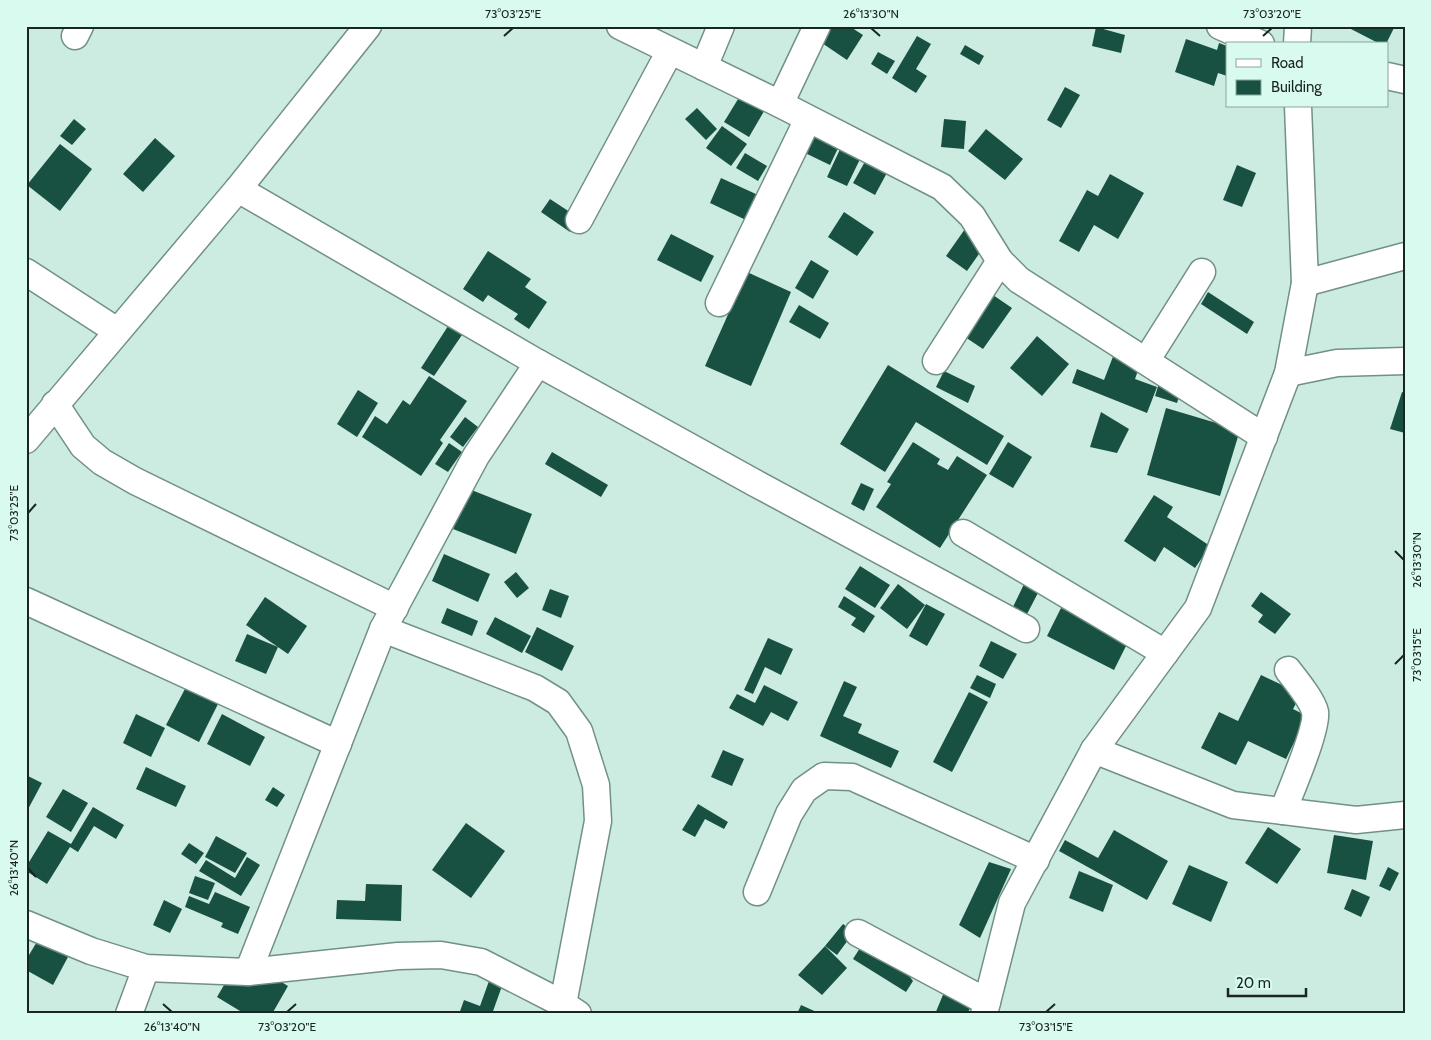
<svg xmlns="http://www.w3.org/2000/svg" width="1431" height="1040" viewBox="0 0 1431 1040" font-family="Cabin,sans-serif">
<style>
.building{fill:#185142}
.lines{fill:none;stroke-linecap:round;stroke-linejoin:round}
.minor-casing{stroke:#729085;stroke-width:29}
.minor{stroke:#fff;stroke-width:26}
.ticks{fill:none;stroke:#192521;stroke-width:2}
.neatline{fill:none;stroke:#192521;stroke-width:2}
.ticks-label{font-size:12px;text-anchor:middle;fill:#192521}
</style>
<rect width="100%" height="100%" fill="#ccece1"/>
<!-- building -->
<g class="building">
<path d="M820 26H849L863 35 847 60 813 37Z"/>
<path d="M1351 26H1395L1386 44H1380L1349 28Z"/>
<path d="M1096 27 1125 35 1121 53 1092 46Z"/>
<path d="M917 36 931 44 916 69 927 76 916 93 892 78Z"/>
<path d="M1186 39 1217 50 1219 43 1227 46V76L1218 73 1214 86 1175 72Z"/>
<path d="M965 45 984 56 979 65 960 54Z"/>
<path d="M878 52 895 61 887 74 871 64Z"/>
<path d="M1065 87 1080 95 1061 128 1047 120Z"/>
<path d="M743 91 767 106 749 137 724 122Z"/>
<path d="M697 108 717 129 706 140 685 119Z"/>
<path d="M74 119 86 129 72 145 60 136Z"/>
<path d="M944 119 966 121 964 149 941 147Z"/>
<path d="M722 126 747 144 731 166 706 148Z"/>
<path d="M986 129 1023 159 1005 180 968 151Z"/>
<path d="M813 131 840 144 830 165 803 152Z"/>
<path d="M155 138 175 156 143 192 123 174Z"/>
<path d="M60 144 92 169 60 211 27 185Z"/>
<path d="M842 145 862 155 847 186 827 177Z"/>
<path d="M745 153 767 166 758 181 736 168Z"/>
<path d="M867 158 889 169 875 195 853 183Z"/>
<path d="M1237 165 1256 173 1242 207 1223 200Z"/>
<path d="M1110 174 1144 193 1118 239 1094 225 1079 252 1059 241 1087 190 1098 196Z"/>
<path d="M721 178 758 195 746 220 710 203Z"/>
<path d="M550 199 579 218 570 232 541 212Z"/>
<path d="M844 212 874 232 857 256 828 237Z"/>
<path d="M965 229 986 244 967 271 946 256Z"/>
<path d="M671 234 714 256 701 282 657 260Z"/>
<path d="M488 251 531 279 525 287 547 302 529 329 514 319 518 314 488 295 483 302 463 289Z"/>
<path d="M811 260 829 271 813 299 795 288Z"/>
<path d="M747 272 791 292 751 386 705 366Z"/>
<path d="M1208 292 1254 322 1247 334 1201 304Z"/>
<path d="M993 295 1012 308 983 349 965 337Z"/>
<path d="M799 305 829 323 820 339 789 322Z"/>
<path d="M450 323 464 332 434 376 421 368Z"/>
<path d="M1037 336 1069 364 1042 396 1010 368Z"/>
<path d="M1114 354 1140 365 1135 379 1157 387 1147 413 1072 383 1077 369 1104 380Z"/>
<path d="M888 365 1004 436 987 465 916 422 885 472 840 444Z"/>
<path d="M944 371 975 386 968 403 936 387Z"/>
<path d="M429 376 467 401 440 440 443 443 421 476 362 437 375 416 387 424 403 400 410 405Z"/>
<path d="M1159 383 1181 390 1177 403 1155 396Z"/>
<path d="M358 390 378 403 357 437 337 424Z"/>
<path d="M1402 392 1405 393V433L1390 429Z"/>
<path d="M1166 408 1240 430 1220 496 1147 475Z"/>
<path d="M1101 412 1129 429 1117 453 1090 447Z"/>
<path d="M465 417 478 427 463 447 450 437Z"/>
<path d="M913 442 940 459 937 464 948 470 957 456 987 475 940 548 876 507 891 484 887 482Z"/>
<path d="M1008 442 1032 457 1013 488 989 474Z"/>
<path d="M449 443 462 452 448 472 435 464Z"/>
<path d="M552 452 608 485 601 497 545 464Z"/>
<path d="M861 483 874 489 864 511 851 504Z"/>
<path d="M469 489 532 514 516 554 453 529Z"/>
<path d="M1154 495 1173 507 1167 517 1210 546 1195 568 1164 547 1155 562 1124 541Z"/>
<path d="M444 554 490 574 478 602 432 581Z"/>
<path d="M860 566 890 585 875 608 845 589Z"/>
<path d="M516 572 529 588 517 598 504 582Z"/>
<path d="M1025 582 1040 589 1026 616 1012 609Z"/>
<path d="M898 584 925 605 907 629 880 608Z"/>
<path d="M550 589 569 596 561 618 542 610Z"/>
<path d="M1261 592 1291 614 1275 634 1258 622 1263 615 1251 606Z"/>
<path d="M844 596 875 616 864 633 851 625 856 618 838 607Z"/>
<path d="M265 597 307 626 288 654 246 625Z"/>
<path d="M926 604 945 614 927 646 909 636Z"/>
<path d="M447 608 478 621 472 636 441 623Z"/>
<path d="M1061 608 1128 642 1114 670 1047 636Z"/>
<path d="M495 617 531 636 522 653 486 634Z"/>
<path d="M537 627 574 646 562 671 525 652Z"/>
<path d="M247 634 278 647 266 674 235 661Z"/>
<path d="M768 638 793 649 781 675 765 667 753 694 744 690Z"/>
<path d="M991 641 1017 654 1003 679 979 666Z"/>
<path d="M977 675 996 684 990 698 970 688Z"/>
<path d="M1261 675 1301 694 1293 709 1307 716 1286 759 1248 741 1236 765 1201 748 1219 712 1238 721Z"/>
<path d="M844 681 857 687 843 716 862 724 858 733 899 751 891 768 820 736Z"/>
<path d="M764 685 798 702 788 721 771 712 763 726 729 708 737 694 755 703Z"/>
<path d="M186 687 218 704 199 742 166 725Z"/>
<path d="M969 692 988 702 952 772 933 762Z"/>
<path d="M136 714 165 728 151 757 123 743Z"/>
<path d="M222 714 265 737 250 766 207 744Z"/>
<path d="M723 750 744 759 732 786 711 777Z"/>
<path d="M146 767 186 786 176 807 136 789Z"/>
<path d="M26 775 42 783 26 813Z"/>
<path d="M273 787 285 795 277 807 265 800Z"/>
<path d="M63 789 88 803 71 832 46 817Z"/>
<path d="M698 804 728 822 724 829 705 819 695 837 682 830Z"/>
<path d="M93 807 124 825 116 839 94 826 78 852 70 847 47 884 26 871V867L48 831 71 844Z"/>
<path d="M466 823 505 851 471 898 432 870Z"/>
<path d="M1268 827 1301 849 1277 884 1245 863Z"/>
<path d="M1114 830 1168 861 1147 900 1059 851 1065 840 1098 858Z"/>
<path d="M1334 835 1373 841 1366 880 1327 873Z"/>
<path d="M216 836 247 853 235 873 205 857Z"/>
<path d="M189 843 204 853 196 864 181 854Z"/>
<path d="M247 857 260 865 241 896 199 871 206 860 235 878Z"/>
<path d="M989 862 1011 869 980 938 959 925Z"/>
<path d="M1189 865 1228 882 1211 922 1172 904Z"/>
<path d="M1388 867 1399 873 1390 891 1379 886Z"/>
<path d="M1079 871 1113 885 1103 912 1069 898Z"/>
<path d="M195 876 215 883 208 900 189 893Z"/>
<path d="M366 884 402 885 401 921 336 919 337 900 365 901Z"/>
<path d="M1352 889 1370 897 1361 917 1344 909Z"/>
<path d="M215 892 250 907 238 934 221 927 223 923 185 907 189 896 209 904Z"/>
<path d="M164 900 182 909 170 933 153 925Z"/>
<path d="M843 924 854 932 837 955 825 946Z"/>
<path d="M38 940 68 957 53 985 26 970V960Z"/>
<path d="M865 940 898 961 913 981 906 992 853 959Z"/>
<path d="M825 946 847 968 822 995 798 975Z"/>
<path d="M263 971 288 986 272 1014H245L217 997 231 973 254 986Z"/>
<path d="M489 981 502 986 492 1014H459L464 1000 480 1006Z"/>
<path d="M945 990 973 1003 967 1014H935Z"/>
<path d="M801 1005 821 1014H797Z"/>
</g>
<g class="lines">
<defs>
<g id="minor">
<path d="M620 26 780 104 942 187 972 216 1000 261 1019 280 1264 437"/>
<path d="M1220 26 1261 44"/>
<path d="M75 36 80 26"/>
<path d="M1297 44 1298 26"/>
<path d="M704 67 721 26"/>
<path d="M1387 76 1405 80"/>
<path d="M780 104 817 26"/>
<path d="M238 189 538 363"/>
<path d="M579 220 670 51"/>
<path d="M26 272 117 331"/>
<path d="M1305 283 1405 256"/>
<path d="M719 303 808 119"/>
<path d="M936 361 1000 261"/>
<path d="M1146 361 1202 272"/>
<path d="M1288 373 1337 363 1405 361"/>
<path d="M55 404 83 446 102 462 135 481 395 608"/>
<path d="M26 440 238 189 368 26"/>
<path d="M963 533 1165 653"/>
<path d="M26 601 338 744"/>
<path d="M383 629 535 688 558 702 579 731 596 785 598 821 563 1004"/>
<path d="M1094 750 1233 805 1356 820 1405 815"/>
<path d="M1283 811C1290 793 1318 728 1315 712 1313 701 1295 679 1288 670"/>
<path d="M757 892 789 814 804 790 824 776 852 777 1036 860"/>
<path d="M26 924 91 951 146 968 248 972 398 956 441 955 481 962 563 1004 578 1014"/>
<path d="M858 933 987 1002"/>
<path d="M248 972 383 629 476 456 538 363 755 483 1026 629"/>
<path d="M129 1014 146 968"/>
<path d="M984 1014 1012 903 1094 750 1198 608 1288 373 1305 283 1298 106"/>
</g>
</defs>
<!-- minor casing -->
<use href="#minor" class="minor-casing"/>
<!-- minor -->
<use href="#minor" class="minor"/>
</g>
<!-- ticks -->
<path class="ticks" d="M871 28 880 36M504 36 513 28M1263 36 1272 28M28 513 36 504M1395 551 1404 560M1395 664 1404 655M28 868 36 877M163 1004 172 1012M287 1012 296 1004M1046 1012 1055 1004"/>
<!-- border -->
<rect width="1431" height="1040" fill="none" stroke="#d9faee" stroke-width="55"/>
<!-- legend -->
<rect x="1226" y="42" width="162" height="65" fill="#d9faee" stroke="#8ca59c"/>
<rect x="1236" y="59" width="25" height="8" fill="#ffffff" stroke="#8ca59c"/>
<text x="1271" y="68" font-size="15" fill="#192521">Road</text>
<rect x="1236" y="80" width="25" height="15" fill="#185142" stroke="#8ca59c"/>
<text x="1271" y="92" font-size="15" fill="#192521">Building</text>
<!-- scale -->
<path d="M1228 988v8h78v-8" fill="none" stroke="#192521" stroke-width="2.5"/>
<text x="1236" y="988" font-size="15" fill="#192521" stroke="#d9faee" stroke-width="4" paint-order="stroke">20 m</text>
<rect x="28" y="28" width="1376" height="984" class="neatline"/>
<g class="ticks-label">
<text x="513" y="18">73°03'25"E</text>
<text x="871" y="18">26°13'30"N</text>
<text x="1272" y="18">73°03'20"E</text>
<text transform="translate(14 513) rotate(-90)" y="4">73°03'25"E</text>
<text transform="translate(1417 560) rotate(-90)" y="4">26°13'30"N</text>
<text transform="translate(1417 655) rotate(-90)" y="4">73°03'15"E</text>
<text transform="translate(14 868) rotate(-90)" y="4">26°13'40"N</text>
<text x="172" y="1031">26°13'40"N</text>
<text x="287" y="1031">73°03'20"E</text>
<text x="1046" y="1031">73°03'15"E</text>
</g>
</svg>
